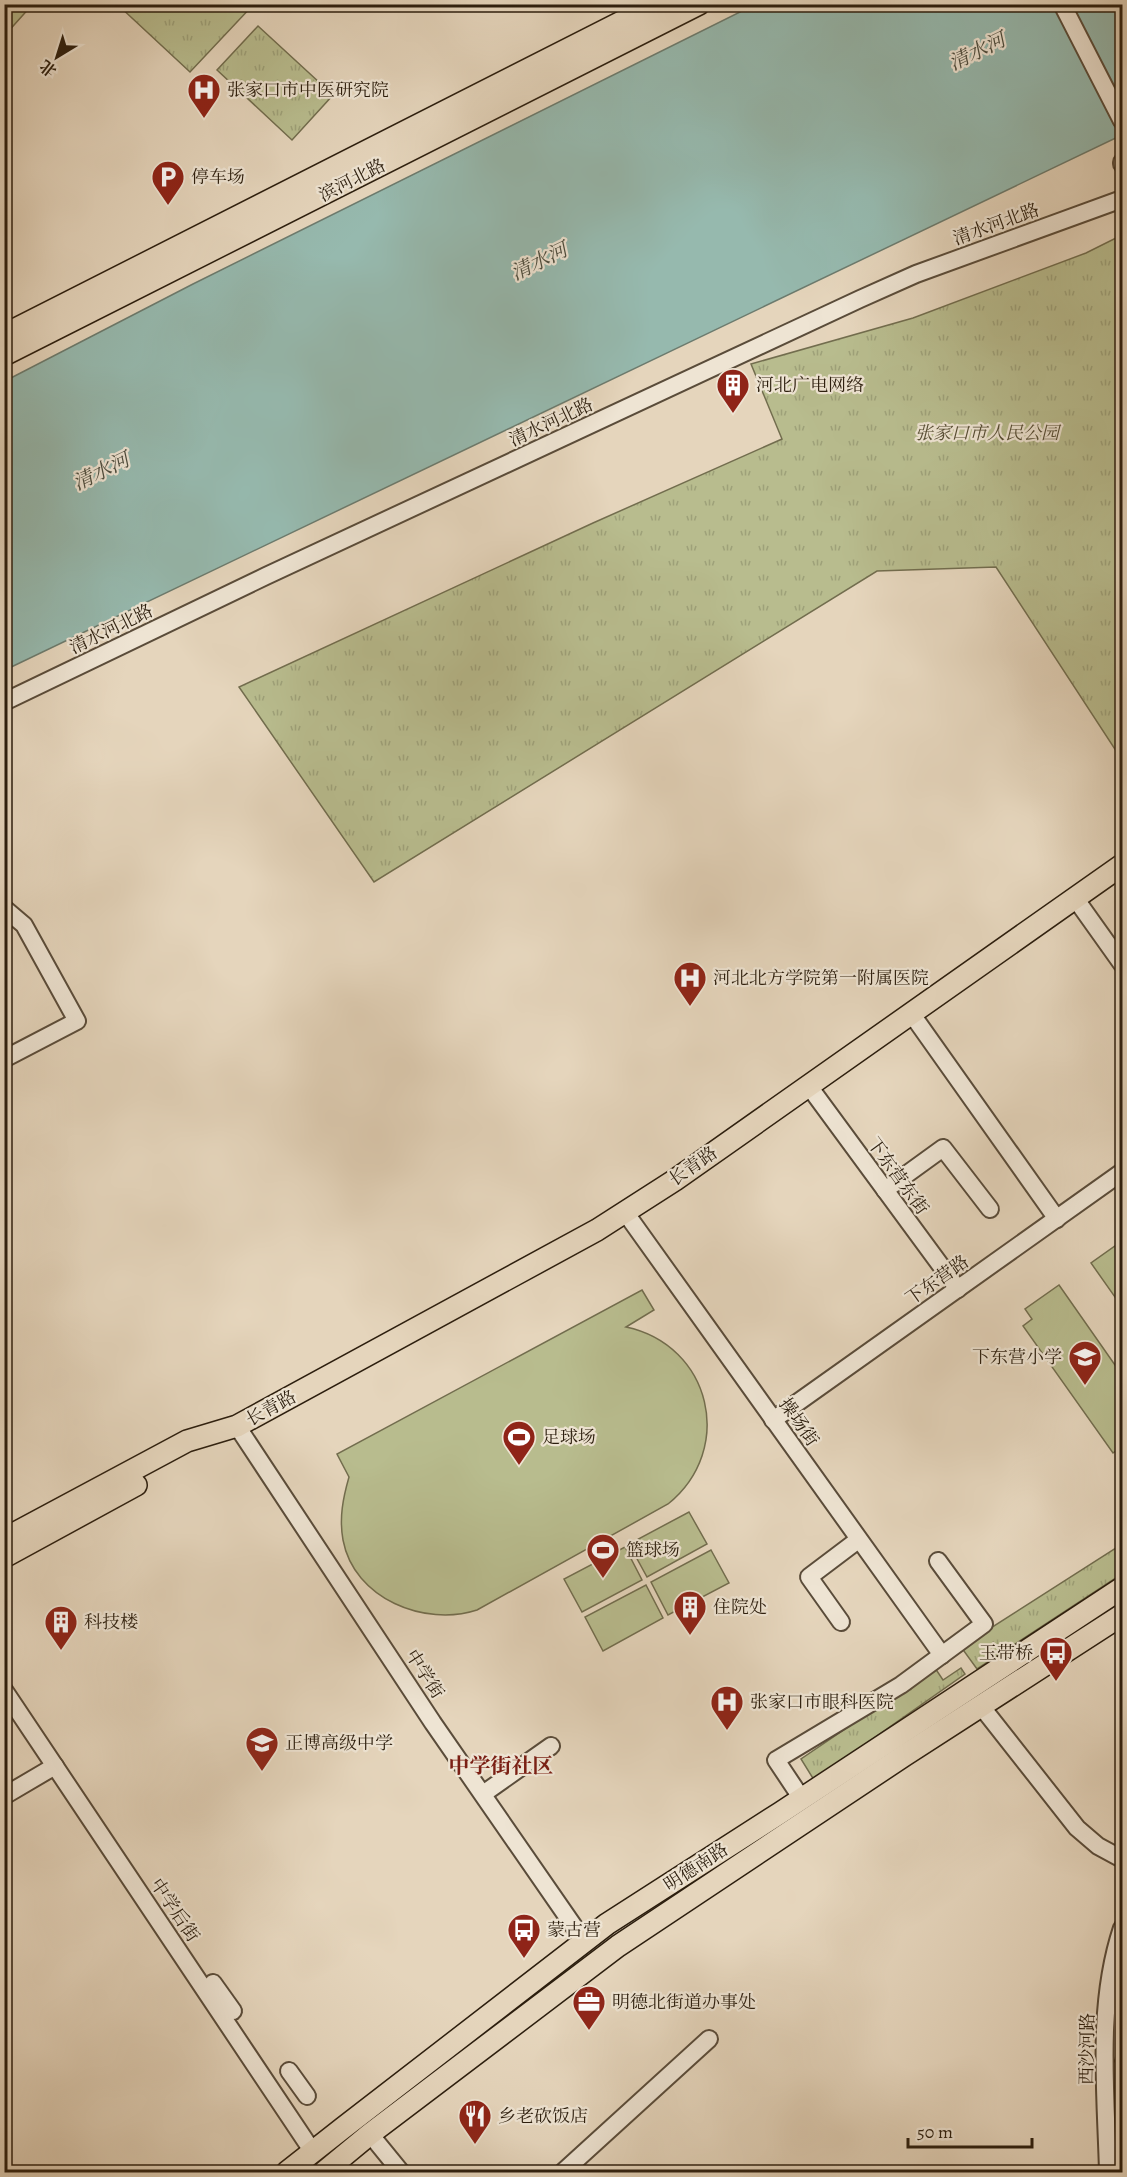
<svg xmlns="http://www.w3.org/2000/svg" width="1127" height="2177" viewBox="0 0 1127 2177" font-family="Alegreya,'Noto Serif SC',serif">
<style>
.grass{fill:url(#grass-tufts);stroke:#726d4e;stroke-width:1.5}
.pitch{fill:#b8bc8e;stroke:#726d4e;stroke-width:1.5}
.water{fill:#96b9ae;stroke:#6c7b6e;stroke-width:1.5}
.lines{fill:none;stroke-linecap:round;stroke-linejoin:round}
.minor-casing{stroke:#5a4c3a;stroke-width:20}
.major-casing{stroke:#2c1e0e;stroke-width:24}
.minor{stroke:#eee4d3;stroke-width:16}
.major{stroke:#e5d5bc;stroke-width:21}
.labels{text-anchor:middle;stroke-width:4.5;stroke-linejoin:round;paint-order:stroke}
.poi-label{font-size:18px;fill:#2c1e0e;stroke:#eee4d3;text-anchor:start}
.street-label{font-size:18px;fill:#2c1e0e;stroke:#eee4d3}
.park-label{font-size:18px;font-style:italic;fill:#564d34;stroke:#eee4d3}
.water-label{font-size:20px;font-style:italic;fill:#4c4c3e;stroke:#eee4d3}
.quarter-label{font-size:21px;font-weight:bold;fill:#7a1f14;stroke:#eee4d3}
</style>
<defs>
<pattern id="grass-tufts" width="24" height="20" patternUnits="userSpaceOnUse" patternTransform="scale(1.5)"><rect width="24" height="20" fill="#b8bc8e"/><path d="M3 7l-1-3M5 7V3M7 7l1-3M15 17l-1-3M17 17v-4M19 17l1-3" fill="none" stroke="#9ea179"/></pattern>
</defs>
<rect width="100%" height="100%" fill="#e5d5bc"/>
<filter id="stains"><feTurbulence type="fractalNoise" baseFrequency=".00333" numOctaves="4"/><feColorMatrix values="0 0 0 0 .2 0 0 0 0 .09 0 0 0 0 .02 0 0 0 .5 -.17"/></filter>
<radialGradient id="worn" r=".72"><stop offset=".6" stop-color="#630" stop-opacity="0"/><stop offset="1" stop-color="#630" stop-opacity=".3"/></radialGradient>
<!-- grass -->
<g class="grass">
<path d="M253 5 190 72 118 5 253 4Z"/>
<path d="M258 26 333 95 292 140 217 70Z"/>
<path d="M1122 235V760L996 567 877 571 374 882 239 687 593 523 782 439 751 364 913 318 1086 253Z"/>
<path d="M1122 1544V1574L977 1669 961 1647Z"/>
<path d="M935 1668 943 1680 961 1668 965 1674 814 1780 801 1759Z"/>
</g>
<!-- pitch -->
<g class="pitch">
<path d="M5 4 32 5 5 35 4 5Z"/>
<path d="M1122 1241V1307L1091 1263Z"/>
<path d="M1059 1285 1122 1375V1446L1113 1453 1023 1326 1032 1319 1025 1309Z"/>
<path d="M642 1290 654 1310 626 1327C711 1345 736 1449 668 1504L477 1610C425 1627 354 1599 343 1540 339 1518 343 1498 349 1477L337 1454Z"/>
<path d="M689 1512 707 1544 647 1577 629 1544Z"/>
<path d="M625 1547 642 1580 582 1612 564 1579Z"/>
<path d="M711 1550 729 1583 668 1615 651 1582Z"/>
<path d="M646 1585 663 1618 603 1651 585 1617Z"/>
</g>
<!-- water -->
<path class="water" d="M754 5H1122V135L5 670V381L193 284Z"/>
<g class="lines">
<defs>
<g id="minor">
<path d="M1062 4 1122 121"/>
<path d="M1122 162V164"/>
<path d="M4 702 266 576 860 299 916 274 1122 199"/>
<path d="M1075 898 1122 964"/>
<path d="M4 908 24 925 77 1021 4 1059"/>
<path d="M911 1013 1057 1219"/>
<path d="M808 1085 958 1289"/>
<path d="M885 1190 943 1148 990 1209"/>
<path d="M625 1212 942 1655"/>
<path d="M773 1420 1122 1172"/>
<path d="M237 1426 433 1723 584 1941"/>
<path d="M841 1622 809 1577 858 1540"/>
<path d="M4 1690 313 2152"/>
<path d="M981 1706 1077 1828 1098 1846 1122 1859"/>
<path d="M483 1794 551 1746"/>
<path d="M4 1796 55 1766"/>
<path d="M802 1799 776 1760 901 1685 984 1624 938 1561"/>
<path d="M213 1983 233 2011"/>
<path d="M1122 1998V2056"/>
<path d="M289 2071 307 2096"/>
<path d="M370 2134 401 2172"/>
<path d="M563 2172 709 2039"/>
<path d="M1108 2172C1106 2092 1096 2006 1122 1928"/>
</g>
<g id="major">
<path d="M4 335 657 4"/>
<path d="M4 355 699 4"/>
<path d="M4 1539 187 1441 237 1426 597 1230 675 1180 1122 865"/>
<path d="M4 1557 136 1485"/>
<path d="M287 2172 343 2128 607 1924 780 1813 1122 1588"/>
<path d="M324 2172 370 2134 618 1946 905 1755 1122 1615"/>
</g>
</defs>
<!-- minor casing -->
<use href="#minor" class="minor-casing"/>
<!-- major casing -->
<use href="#major" class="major-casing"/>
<!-- minor -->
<use href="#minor" class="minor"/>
<!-- major -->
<use href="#major" class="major"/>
</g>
<!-- icons -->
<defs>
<symbol id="hospital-pin" viewBox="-11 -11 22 30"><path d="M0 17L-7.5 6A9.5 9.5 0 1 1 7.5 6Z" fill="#8f2418" stroke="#eee4d3"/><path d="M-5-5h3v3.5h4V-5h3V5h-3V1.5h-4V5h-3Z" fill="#fff"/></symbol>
<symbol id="parking-pin" viewBox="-11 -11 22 30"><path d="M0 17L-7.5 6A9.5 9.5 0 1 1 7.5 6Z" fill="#8f2418" stroke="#eee4d3"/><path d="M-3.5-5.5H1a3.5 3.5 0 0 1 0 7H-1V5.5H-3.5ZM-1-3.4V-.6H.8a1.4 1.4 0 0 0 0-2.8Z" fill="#fff"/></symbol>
<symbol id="building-pin" viewBox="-11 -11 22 30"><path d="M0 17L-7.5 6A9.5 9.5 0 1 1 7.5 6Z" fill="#8f2418" stroke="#eee4d3"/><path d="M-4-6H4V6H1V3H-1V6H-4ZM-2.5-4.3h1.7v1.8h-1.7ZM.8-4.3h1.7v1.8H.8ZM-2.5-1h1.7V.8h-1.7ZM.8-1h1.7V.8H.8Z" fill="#fff"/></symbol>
<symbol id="school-pin" viewBox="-11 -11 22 30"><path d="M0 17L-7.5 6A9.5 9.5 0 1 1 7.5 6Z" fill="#8f2418" stroke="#eee4d3"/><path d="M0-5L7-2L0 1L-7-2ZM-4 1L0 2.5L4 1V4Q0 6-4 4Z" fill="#fff"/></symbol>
<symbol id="stadium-pin" viewBox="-11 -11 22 30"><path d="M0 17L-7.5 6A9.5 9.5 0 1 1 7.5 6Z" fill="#8f2418" stroke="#eee4d3"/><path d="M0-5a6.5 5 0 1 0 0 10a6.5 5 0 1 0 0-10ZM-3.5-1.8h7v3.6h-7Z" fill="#fff"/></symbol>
<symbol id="bus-pin" viewBox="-11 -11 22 30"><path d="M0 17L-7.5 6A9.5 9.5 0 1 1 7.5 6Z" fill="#8f2418" stroke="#eee4d3"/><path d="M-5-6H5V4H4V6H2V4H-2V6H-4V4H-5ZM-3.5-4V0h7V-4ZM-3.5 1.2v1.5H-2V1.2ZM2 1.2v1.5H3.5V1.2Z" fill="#fff"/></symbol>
<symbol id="office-pin" viewBox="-11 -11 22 30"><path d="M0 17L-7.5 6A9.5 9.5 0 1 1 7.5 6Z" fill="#8f2418" stroke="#eee4d3"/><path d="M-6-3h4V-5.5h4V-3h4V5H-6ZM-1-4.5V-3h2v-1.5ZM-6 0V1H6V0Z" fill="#fff"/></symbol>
<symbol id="restaurant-pin" viewBox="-11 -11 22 30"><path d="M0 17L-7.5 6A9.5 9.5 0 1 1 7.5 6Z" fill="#8f2418" stroke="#eee4d3"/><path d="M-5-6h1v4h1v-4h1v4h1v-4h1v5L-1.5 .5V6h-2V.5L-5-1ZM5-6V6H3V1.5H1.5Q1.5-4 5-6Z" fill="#fff"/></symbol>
</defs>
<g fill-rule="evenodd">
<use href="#hospital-pin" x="185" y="71" width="38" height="52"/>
<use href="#parking-pin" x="149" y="158" width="38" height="52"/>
<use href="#building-pin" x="714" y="366" width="38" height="52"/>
<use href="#hospital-pin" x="671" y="959" width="38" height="52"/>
<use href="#school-pin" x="1066" y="1338" width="38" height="52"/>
<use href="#stadium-pin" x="500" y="1418" width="38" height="52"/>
<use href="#stadium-pin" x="584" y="1531" width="38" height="52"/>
<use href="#building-pin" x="671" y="1588" width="38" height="52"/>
<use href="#building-pin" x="42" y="1603" width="38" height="52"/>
<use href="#bus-pin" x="1037" y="1634" width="38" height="52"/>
<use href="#hospital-pin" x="708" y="1683" width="38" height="52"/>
<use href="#school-pin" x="243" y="1724" width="38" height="52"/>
<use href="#bus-pin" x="505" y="1911" width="38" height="52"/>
<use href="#office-pin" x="570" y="1983" width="38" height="52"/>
<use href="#restaurant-pin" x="456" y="2097" width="38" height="52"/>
</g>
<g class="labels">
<!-- poi labels -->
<g class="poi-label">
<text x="227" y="96">张家口市中医研究院</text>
<text x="191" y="183">停车场</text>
<text x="756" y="391">河北广电网络</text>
<text x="713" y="984">河北北方学院第一附属医院</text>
<text x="1062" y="1363" text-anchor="end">下东营小学</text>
<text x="542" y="1443">足球场</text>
<text x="626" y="1556">篮球场</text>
<text x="713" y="1613">住院处</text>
<text x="84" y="1628">科技楼</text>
<text x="1033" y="1659" text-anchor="end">玉带桥</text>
<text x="750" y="1708">张家口市眼科医院</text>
<text x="285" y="1749">正博高级中学</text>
<text x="547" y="1936">蒙古营</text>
<text x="612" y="2008">明德北街道办事处</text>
<text x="498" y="2122">乡老砍饭店</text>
</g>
<!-- street labels -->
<g class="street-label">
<text transform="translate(352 180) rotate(-27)" y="6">滨河北路</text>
<text transform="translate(996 224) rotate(-20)" y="6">清水河北路</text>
<text transform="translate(551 422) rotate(-25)" y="6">清水河北路</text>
<text transform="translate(111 629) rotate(-26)" y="6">清水河北路</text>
<text transform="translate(693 1166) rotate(-35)" y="6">长青路</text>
<text transform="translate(898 1176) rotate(54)" y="6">下东营东街</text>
<text transform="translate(937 1280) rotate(-35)" y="6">下东营路</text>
<text transform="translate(271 1408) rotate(-29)" y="6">长青路</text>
<text transform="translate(799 1422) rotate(55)" y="6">操场街</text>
<text transform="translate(425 1674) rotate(57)" y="6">中学街</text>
<text transform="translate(696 1867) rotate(-33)" y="6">明德南路</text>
<text transform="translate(175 1910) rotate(56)" y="6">中学后街</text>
<text transform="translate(1087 2049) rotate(-89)" y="6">西沙河路</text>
</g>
<!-- park labels -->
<g class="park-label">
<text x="987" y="439">张家口市人民公园</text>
</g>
<!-- water labels -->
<g class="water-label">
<text transform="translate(977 51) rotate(-26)" y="7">清水河</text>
<text transform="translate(539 261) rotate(-26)" y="7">清水河</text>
<text transform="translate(101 471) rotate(-26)" y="7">清水河</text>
</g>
<!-- quarter labels -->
<g class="quarter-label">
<text x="501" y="1773">中学街社区</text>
</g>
</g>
<!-- margin -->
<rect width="1127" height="2177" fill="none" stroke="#e5d5bc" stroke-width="24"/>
<rect x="6" y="6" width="1115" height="2165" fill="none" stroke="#2c1e0e" stroke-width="3"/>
<rect x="12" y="12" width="1103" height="2153" fill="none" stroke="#2c1e0e" stroke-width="1.5"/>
<!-- north arrow -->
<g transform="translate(57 57) rotate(218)" stroke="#eee4d3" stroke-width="4.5" paint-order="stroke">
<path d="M0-4.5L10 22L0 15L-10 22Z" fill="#2c1e0e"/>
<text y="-9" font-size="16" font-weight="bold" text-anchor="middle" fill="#2c1e0e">北</text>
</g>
<!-- scale -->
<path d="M908 2138v9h124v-9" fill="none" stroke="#2c1e0e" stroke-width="3"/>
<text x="917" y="2138" font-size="18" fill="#2c1e0e" stroke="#eee4d3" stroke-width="4.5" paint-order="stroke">50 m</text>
<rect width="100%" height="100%" filter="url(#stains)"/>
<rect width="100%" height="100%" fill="url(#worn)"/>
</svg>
